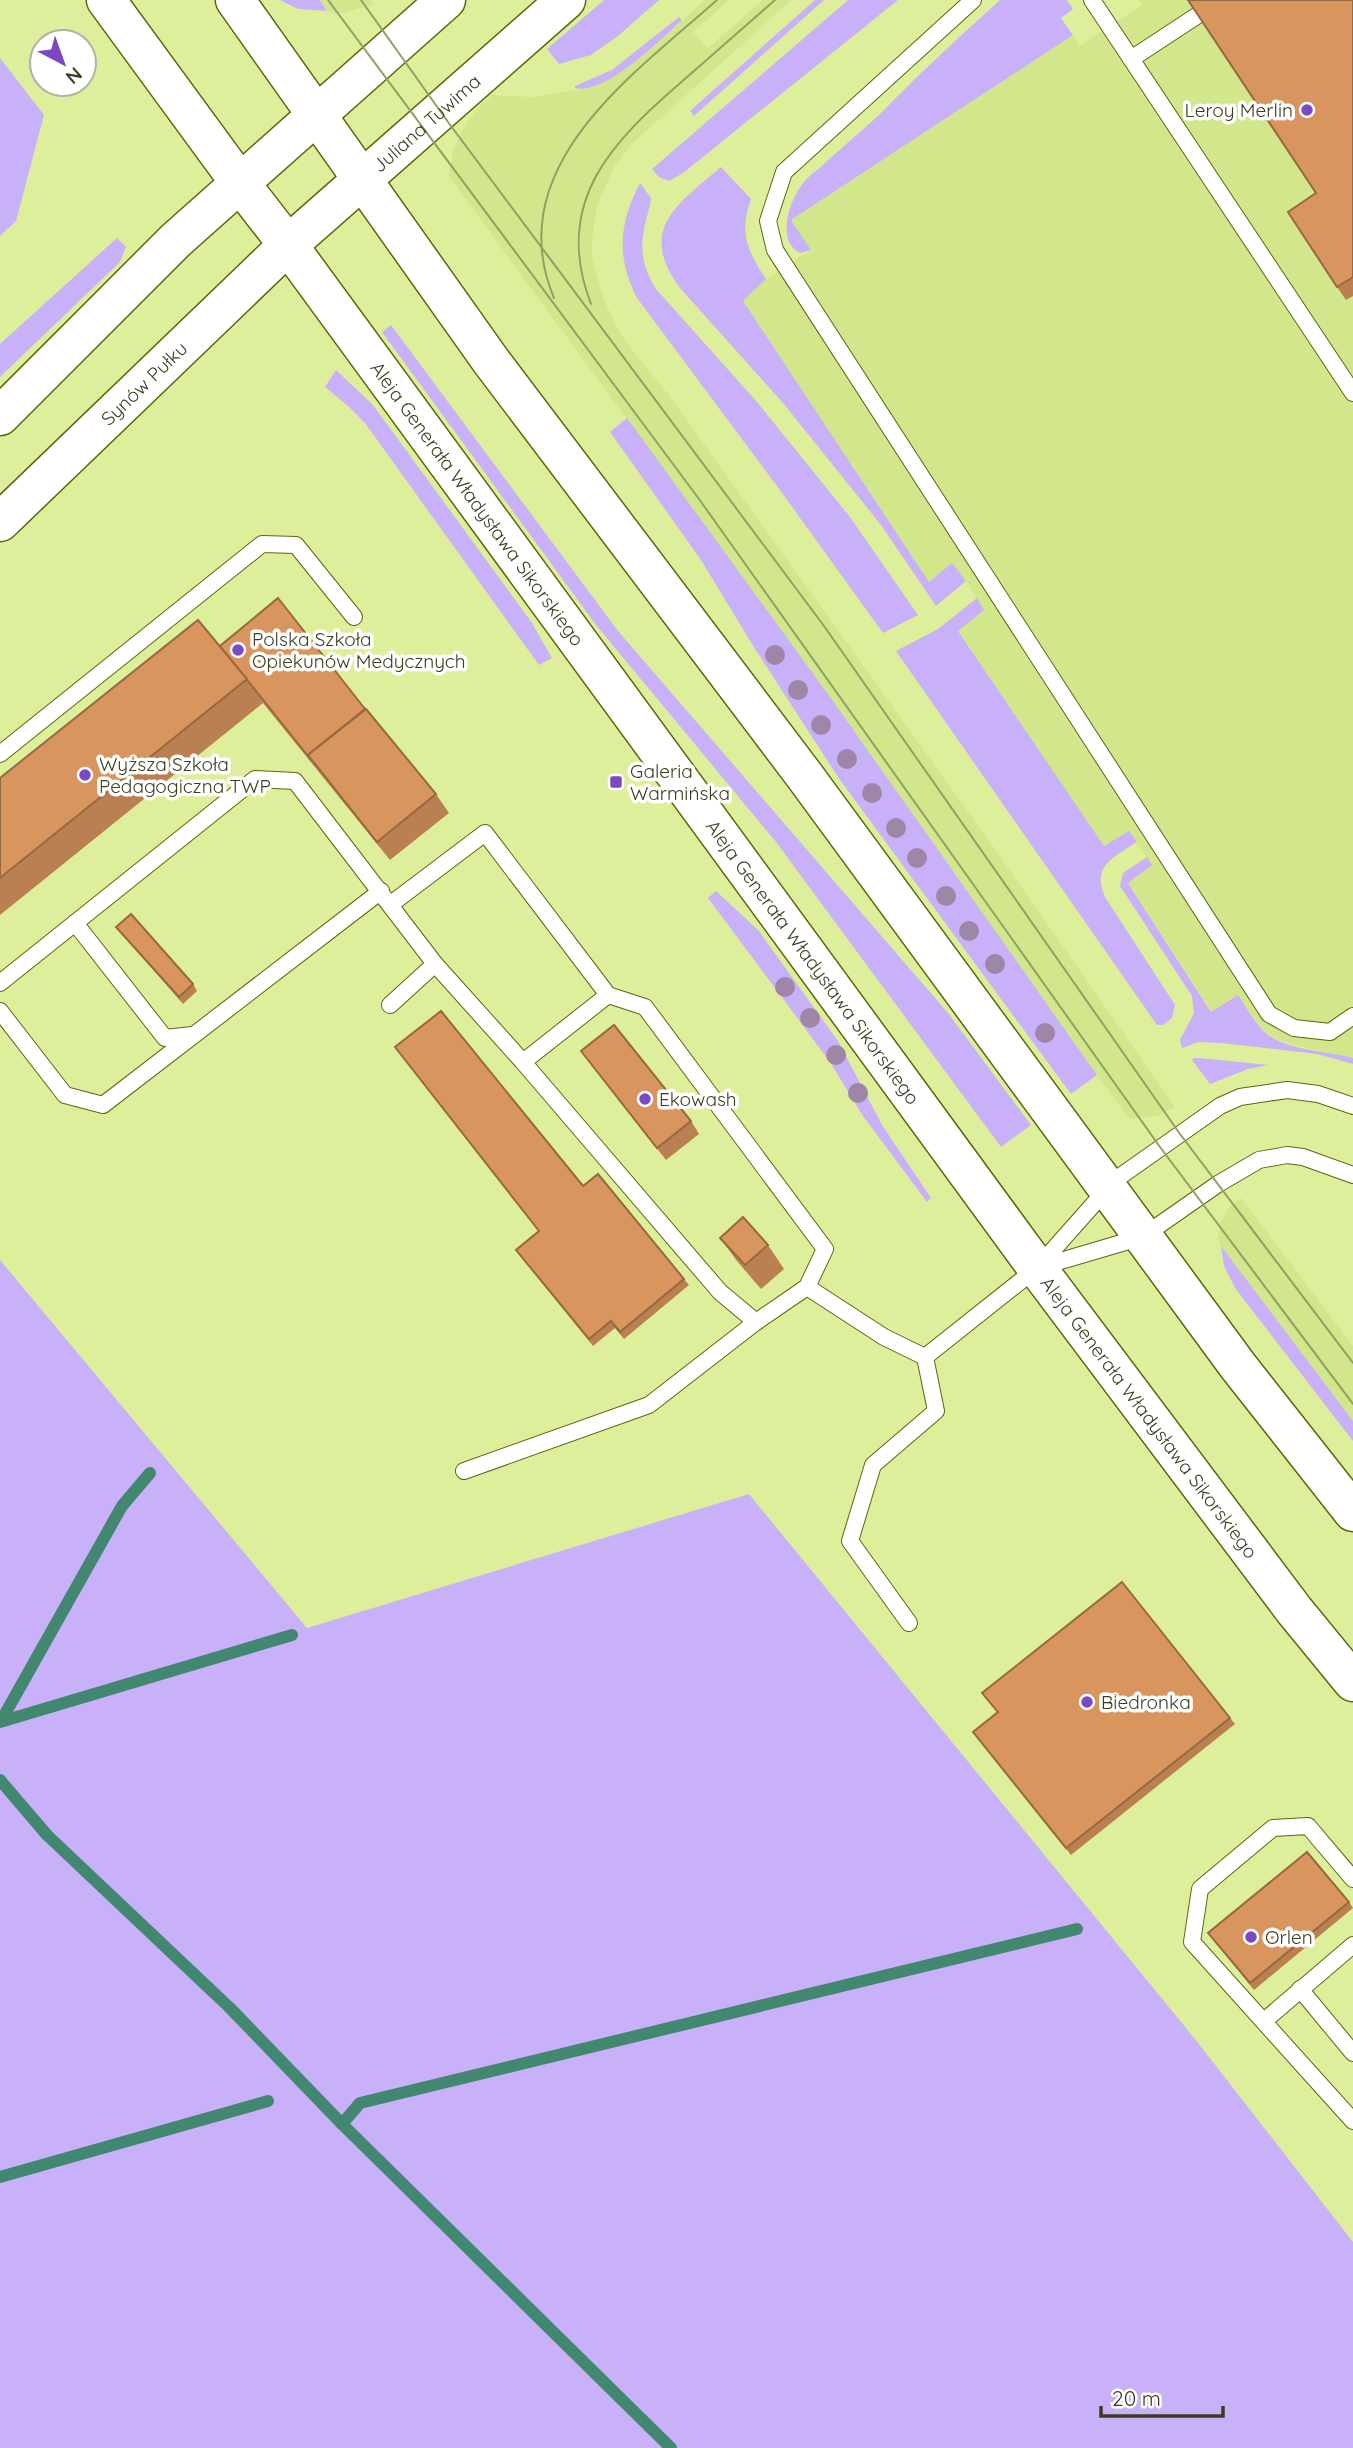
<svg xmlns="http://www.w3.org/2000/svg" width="1353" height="2448" viewBox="0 0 1353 2448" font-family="Quicksand,sans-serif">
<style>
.built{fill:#d2e68b}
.green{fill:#c8b1f9}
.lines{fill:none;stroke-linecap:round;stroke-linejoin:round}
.stream{stroke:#428871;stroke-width:12}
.lane-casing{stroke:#5a680d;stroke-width:18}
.secondary-casing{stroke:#5a680d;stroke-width:41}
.lane{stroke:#fff;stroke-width:16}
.secondary{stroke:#fff;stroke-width:38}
.tram{stroke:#929f62;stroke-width:2}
.tree{fill:#9d86a6}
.wall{fill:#bb8051}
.building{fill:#d9955e;stroke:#986842;stroke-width:2}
.poi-dot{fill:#7b4ac2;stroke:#fff;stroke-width:2.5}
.labels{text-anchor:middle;stroke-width:7;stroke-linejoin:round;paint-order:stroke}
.poi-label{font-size:19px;fill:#383f1d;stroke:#fff;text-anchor:start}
.street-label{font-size:19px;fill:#383f1d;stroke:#fff}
</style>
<rect width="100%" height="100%" fill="#ddef9b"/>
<!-- built -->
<g class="built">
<path d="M320 0H370L374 4 344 13H329Z"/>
<path d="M705 0H729L693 32 708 48 763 0H791L632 144 614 166 597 206 592 240V259L604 300 619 331 635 354 668 394 992 845 1175 1107 1157 1116 1130 1119 1097 1075 833 701 449 176 453 151 463 129 477 109 492 95 533 97 581 89 601 82 644 55Z"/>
<path d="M1139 0H1353V1058L1294 1045 1272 1037 1259 1025 1238 996 1212 1012 1128 882 1152 865 1129 831 1104 847 958 630 984 610 966 581 952 564 929 583 743 301 766 279 811 250 791 220 1073 35 1079 46 1142 5Z"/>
<path d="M1241 1198 1353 1346V1421L1221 1246 1218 1238 1220 1224 1229 1207Z"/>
</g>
<!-- green -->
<g class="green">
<path d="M280 0H320L327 11 298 9Z"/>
<path d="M604 0H659L618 36 591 55 559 64 547 49Z"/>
<path d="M815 0H824L694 116 690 111Z"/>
<path d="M848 0H898L683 173 669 181 659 177 652 169Z"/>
<path d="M1000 0H1067L1073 9 1061 18 1073 35 791 220 811 250 800 253C776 241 789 202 801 186 807 177 816 171 824 164 842 147 862 131 880 114 918 75 959 37 1000 0Z"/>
<path d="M679 17 682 20C662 39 604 96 575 88V86L612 70Z"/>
<path d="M0 58 44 115 16 221 0 236Z"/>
<path d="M721 167 751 199C739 233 747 250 766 279L743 301 929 582 952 563 966 581 936 606 881 525 783 403 680 288C636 229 679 203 721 167Z"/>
<path d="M640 183 651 198C650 208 647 215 645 225 639 249 643 268 656 289L757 402 850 517 918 615 883 633 785 497 637 298C616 257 619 223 640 183Z"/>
<path d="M117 238 126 247 120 262 0 377V344Z"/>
<path d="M391 325 618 631 948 1013 1031 1125 1001 1147 776 842 596 625 382 332Z"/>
<path d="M336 370 372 404 384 420 532 623 552 658 539 665 365 423 348 406 325 387Z"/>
<path d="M627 418 833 701 1097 1075 1071 1094 840 780 755 649 701 560 610 432Z"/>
<path d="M977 598 984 610 958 631 1104 846 1129 831 1137 842C1114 857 1091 866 1105 897L1175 1005 1172 1018 1163 1025H1157L896 651 938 629Z"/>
<path d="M1147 857 1152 865 1128 883 1211 1012 1238 995C1247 1008 1256 1025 1268 1035 1291 1051 1327 1051 1353 1058V1064L1317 1054 1221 1043 1198 1042 1182 1048 1180 1040 1194 1013 1192 996 1120 886 1123 873Z"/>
<path d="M716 891 758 930 838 1041 882 1125 931 1198 927 1202 863 1116 830 1062 708 898Z"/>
<path d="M1194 1058H1199L1269 1065 1248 1069 1210 1084 1192 1060Z"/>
<path d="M1221 1246 1353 1421V1441L1235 1288 1224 1266Z"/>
<path d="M0 1260 307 1628 749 1494 1195 2039 1353 2242V2448H0Z"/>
</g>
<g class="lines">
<!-- stream -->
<g class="stream">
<path d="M1 1721 122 1506 150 1473"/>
<path d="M0 1722 292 1635"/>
<path d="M0 1780 47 1835 230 2008 342 2124 671 2448"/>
<path d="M342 2124 360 2103 1077 1929"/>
<path d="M0 2177 268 2101"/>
</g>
<defs>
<g id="lane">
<path d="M973 0 784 172 768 221 775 250 1269 1014 1294 1028 1330 1032 1353 1016"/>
<path d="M1092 0 1353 393"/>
<path d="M1131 59 1198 15"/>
<path d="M0 754 262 544 296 545 354 617"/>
<path d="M391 904 485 833 608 995"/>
<path d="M75 923 165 1038 192 1035"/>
<path d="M0 983 255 779 295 781 435 964 523 1062 720 1292 756 1322 807 1287 825 1249 645 1007 608 995 523 1062"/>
<path d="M390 1005 435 964"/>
<path d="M0 1011 65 1095 103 1105 381 891"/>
<path d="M1037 1268 1142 1237 1218 1184 1259 1160 1287 1155 1303 1157 1353 1175"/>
<path d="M807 1287 884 1337 925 1357"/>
<path d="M925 1357 1037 1268 1115 1180 1220 1106 1240 1097 1287 1090 1318 1094 1353 1106"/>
<path d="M464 1471 649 1405 756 1322"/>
<path d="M909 1623 850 1541 873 1465 936 1411 925 1357"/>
<path d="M1353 1879 1308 1826 1273 1828 1200 1889 1192 1942 1353 2121"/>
<path d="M1300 1989 1353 2053"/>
<path d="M1264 2021 1353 1945"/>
</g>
<g id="secondary">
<path id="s1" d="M106 0 240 183 288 245 1037 1268 1294 1610 1353 1682"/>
<path d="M235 0 491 361 804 775 1238 1366 1353 1512"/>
<path d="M0 416 176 240 446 0"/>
<path id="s2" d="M0 522 288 245 566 0"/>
</g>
</defs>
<!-- lane casing -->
<use href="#lane" class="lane-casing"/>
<!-- secondary casing -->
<use href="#secondary" class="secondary-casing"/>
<!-- lane -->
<use href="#lane" class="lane"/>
<!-- secondary -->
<use href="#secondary" class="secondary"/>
<!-- tram -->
<g class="tram">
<path d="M328 0 699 499 1160 1147 1353 1404"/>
<path d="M361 0 448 122 824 626 1180 1134 1353 1363"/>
<path d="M554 298C499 167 633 75 717 0"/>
<path d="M591 304C551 200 614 140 686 78 716 52 745 26 775 0"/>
</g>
</g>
<!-- trees -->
<g class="tree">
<circle cx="775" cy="655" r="10"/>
<circle cx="798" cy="690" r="10"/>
<circle cx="821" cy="725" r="10"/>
<circle cx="847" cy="759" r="10"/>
<circle cx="872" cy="793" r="10"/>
<circle cx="896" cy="828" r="10"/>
<circle cx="917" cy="858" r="10"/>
<circle cx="946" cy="896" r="10"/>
<circle cx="969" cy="931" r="10"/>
<circle cx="995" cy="964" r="10"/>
<circle cx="785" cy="987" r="10"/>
<circle cx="810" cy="1018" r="10"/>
<circle cx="1045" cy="1033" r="10"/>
<circle cx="836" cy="1055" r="10"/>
<circle cx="858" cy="1093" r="10"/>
</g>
<!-- wall -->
<g class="wall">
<path d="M1353 0V296L1346 300 1337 287Z"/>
<path d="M220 646 365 709 436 794 449 813 390 860 263 703 0 915V778Z"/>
<path d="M116 927 193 984 197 991 183 1004Z"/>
<path d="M581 1051 691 1121 699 1134 666 1160Z"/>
<path d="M583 1186 684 1279 689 1285 624 1339 615 1328 593 1346 516 1250 539 1231Z"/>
<path d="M720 1238 768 1245 784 1269 761 1289 737 1261Z"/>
<path d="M1230 1718 1235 1724 1071 1855 978 1738Z"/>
<path d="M1349 1902 1353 1908 1254 1990 1208 1933Z"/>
</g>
<!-- building -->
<g class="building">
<path d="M1188 0H1353V277L1337 287 1288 212 1316 193Z"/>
<path d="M278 598 365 709 308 755 312 761 220 646Z"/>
<path d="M198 620 247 679 0 878V778Z"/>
<path d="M366 709 436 794 377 842 308 755Z"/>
<path d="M131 914 193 984 179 997 116 927Z"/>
<path d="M441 1011 583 1186 598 1174 684 1279 620 1332 611 1321 589 1339 516 1250 539 1231 395 1047Z"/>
<path d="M614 1025 691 1121 657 1148 581 1051Z"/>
<path d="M743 1217 768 1245 745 1265 720 1238Z"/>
<path d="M1122 1582 1230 1718 1066 1848 973 1732 998 1712 982 1693Z"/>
<path d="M1307 1852 1349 1902 1250 1983 1208 1933Z"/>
</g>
<!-- markers -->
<g class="poi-dot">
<circle cx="1307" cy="110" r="7"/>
<circle cx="238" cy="650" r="7"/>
<circle cx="85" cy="775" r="7"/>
<rect x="609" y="775" width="14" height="14" rx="3.5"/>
<circle cx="645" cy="1099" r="7"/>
<circle cx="1087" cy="1702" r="7"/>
<circle cx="1251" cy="1937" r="7"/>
</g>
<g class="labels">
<!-- poi labels -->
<g class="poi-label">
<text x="1293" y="117" text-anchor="end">Leroy Merlin</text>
<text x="252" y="646">Polska Szkoła<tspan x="252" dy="22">Opiekunów Medycznych</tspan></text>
<text x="99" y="771">Wyższa Szkoła<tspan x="99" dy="22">Pedagogiczna TWP</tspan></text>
<text x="630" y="778">Galeria<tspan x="630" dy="22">Warmińska</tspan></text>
<text x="659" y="1106">Ekowash</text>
<text x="1101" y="1709">Biedronka</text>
<text x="1265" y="1944">Orlen</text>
</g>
<!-- street labels -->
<g class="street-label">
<text dy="7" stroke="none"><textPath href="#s2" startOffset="584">Juliana Tuwima</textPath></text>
<text dy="7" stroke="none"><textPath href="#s2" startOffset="200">Synów Pułku</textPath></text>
<text dy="7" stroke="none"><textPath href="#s1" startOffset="626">Aleja Generała Władysława Sikorskiego</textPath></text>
<text dy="7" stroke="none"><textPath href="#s1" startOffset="1194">Aleja Generała Władysława Sikorskiego</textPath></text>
<text dy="7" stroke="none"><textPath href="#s1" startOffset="1760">Aleja Generała Władysława Sikorskiego</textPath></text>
</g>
</g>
<!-- north arrow -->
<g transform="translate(63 63) rotate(139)"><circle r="33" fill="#ffffff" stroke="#afb2a5" stroke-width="2"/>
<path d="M0-5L12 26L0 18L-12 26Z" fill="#7b4ac2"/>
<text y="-10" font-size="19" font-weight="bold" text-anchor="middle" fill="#383f1d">N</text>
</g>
<!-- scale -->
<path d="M1101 2406v10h122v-10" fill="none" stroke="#383f1d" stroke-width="3.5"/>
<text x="1112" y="2406" font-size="21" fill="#383f1d" stroke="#ffffff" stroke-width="5" paint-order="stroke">20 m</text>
</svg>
